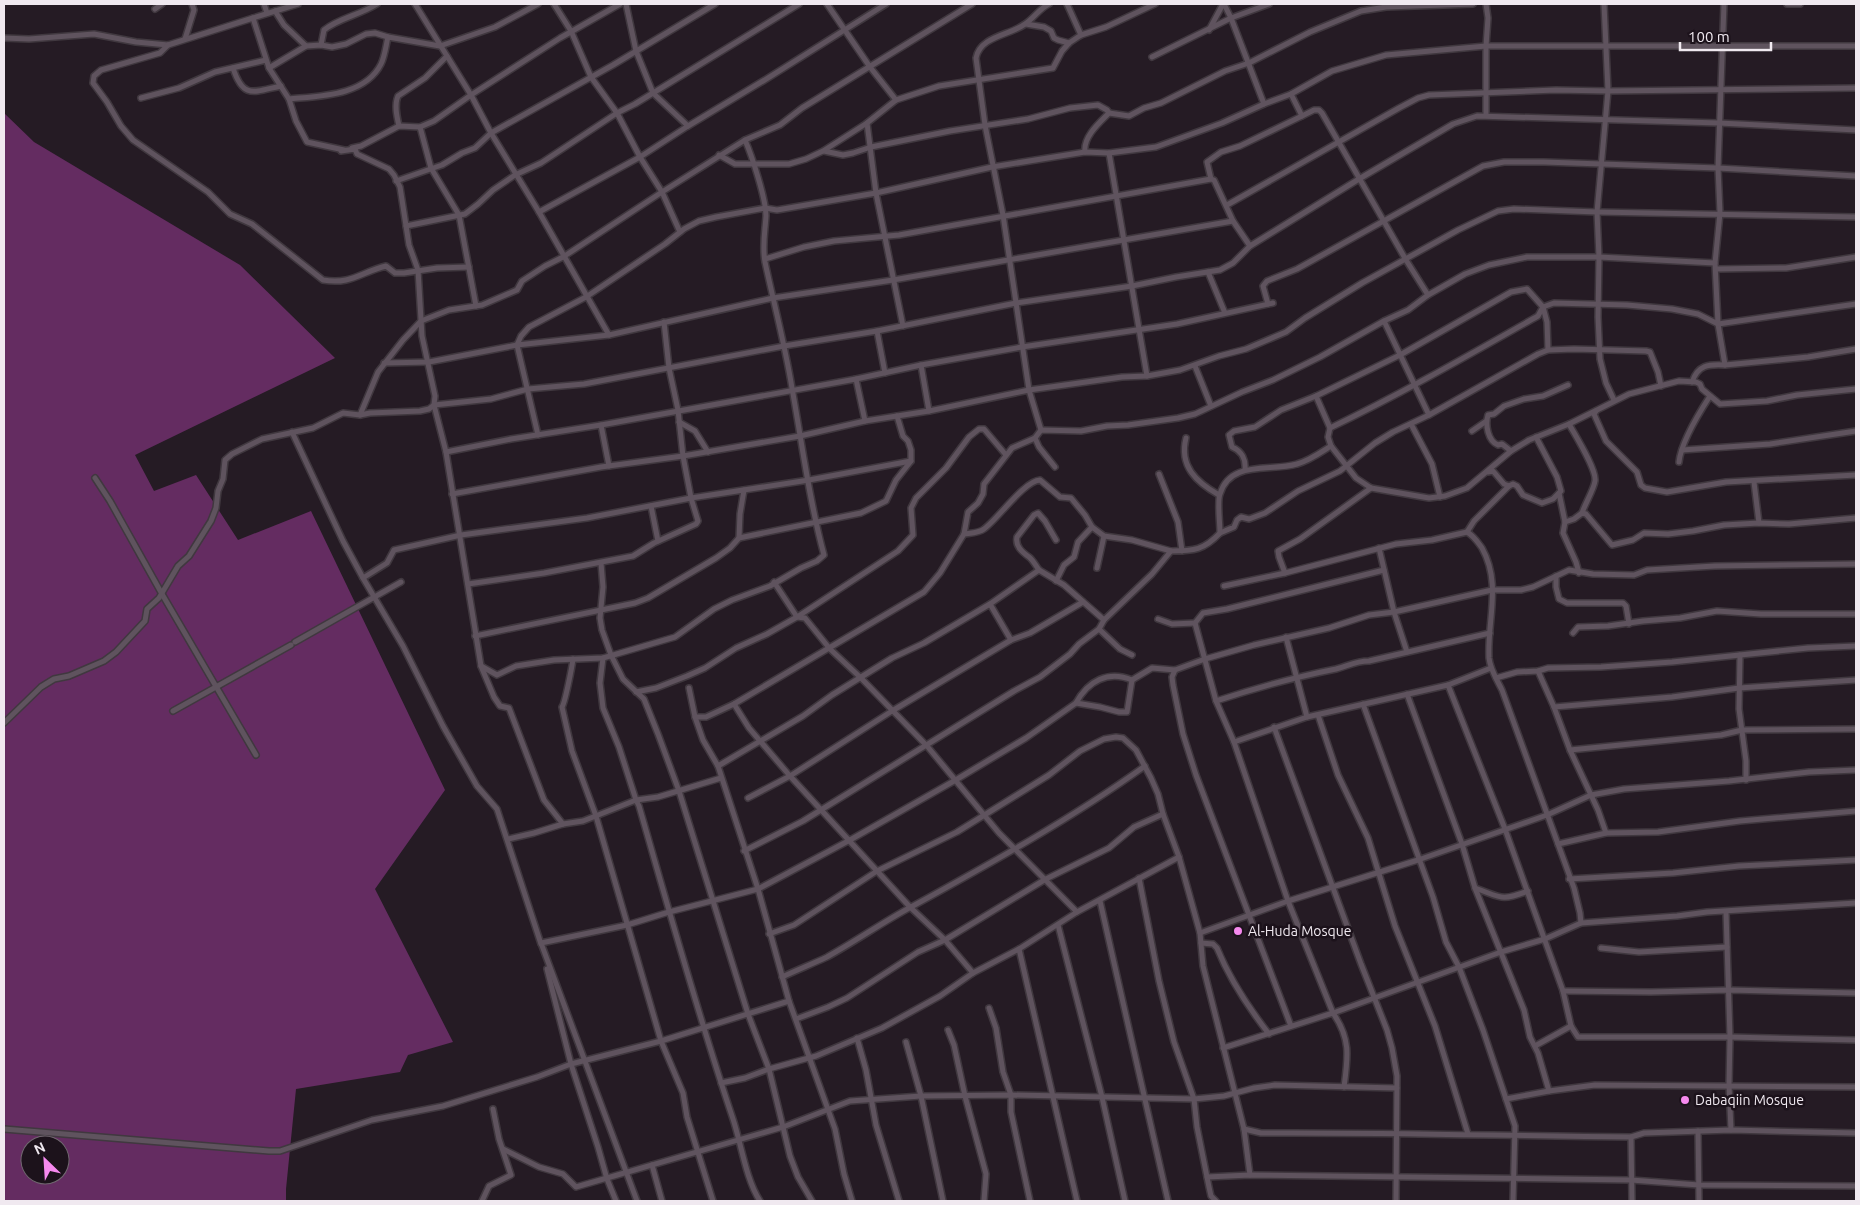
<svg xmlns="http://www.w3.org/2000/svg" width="1860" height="1205" viewBox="0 0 1860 1205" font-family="Ubuntu,sans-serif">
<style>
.green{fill:#642c61;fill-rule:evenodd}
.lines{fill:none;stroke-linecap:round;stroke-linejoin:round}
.street-casing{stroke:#40383f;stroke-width:8}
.street{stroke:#5f535e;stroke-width:5}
.poi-dot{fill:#f689ee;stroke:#1c121b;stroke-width:2}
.labels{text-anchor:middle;stroke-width:5;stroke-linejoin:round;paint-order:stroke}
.poi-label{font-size:14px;fill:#f0e9f0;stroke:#1c121b;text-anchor:start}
</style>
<rect width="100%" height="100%" fill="#251b24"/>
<!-- green -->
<path class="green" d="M4 113 34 142 240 265 335 358 135 455 154 491 196 475 238 540 311 511 445 790 375 889 453 1042 408 1055 400 1072 296 1089 286 1189V1201H4ZM30 1145H60V1175H30Z"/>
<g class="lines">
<defs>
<g id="street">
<path d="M264 4 267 13"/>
<path d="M415 4 471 95 491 133 539 212 609 335"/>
<path d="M554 4 571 31 591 77 617 113 640 157 662 192 680 232"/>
<path d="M626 4 636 51 653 93 688 126"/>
<path d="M827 4 870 67 896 100"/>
<path d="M1067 4 1081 35"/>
<path d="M1224 4 1231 18 1264 104"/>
<path d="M1604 4 1608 91 1597 212 1599 257 1598 317 1600 359 1606 383 1614 400"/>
<path d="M1787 4H1800"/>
<path d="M155 9 162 4"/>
<path d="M275 11 284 25 306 46 321 45 332 47 346 44 366 34 375 33 388 37 440 46 495 27 538 4"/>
<path d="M253 18 298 4"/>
<path d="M1026 24 1044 27 1051 31 1054 38 1058 40 1069 43"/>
<path d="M1209 30 1223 4"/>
<path d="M4 38 29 39 94 34 136 42 168 45 253 18 269 68 289 99C320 96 365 96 381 64 385 56 386 45 388 37"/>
<path d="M185 39 194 10 192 4"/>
<path d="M168 45 160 53 101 70 94 76 93 83 107 102 121 126 133 140 208 192 230 214 252 224 323 280C351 285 361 272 386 266L395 273H404L437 268 469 267"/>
<path d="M321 45 324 30C339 18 360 15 377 4"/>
<path d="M1152 57 1231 18 1269 4"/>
<path d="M233 68C243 99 253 92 281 86"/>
<path d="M269 68 306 46"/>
<path d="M1291 94 1302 116 1314 110H1319L1322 113 1406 260 1428 295"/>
<path d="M141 98 179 88 215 72 266 60"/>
<path d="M289 99 296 121 307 142 344 150"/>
<path d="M1486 115V46L1488 18 1486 4"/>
<path d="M867 123 876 193 903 326"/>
<path d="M399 126C397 117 394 105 398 96L425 78 447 56"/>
<path d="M420 127 431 168 459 215 476 306"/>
<path d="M352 148 361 146 399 126 420 127 434 121 471 95 560 38 620 4"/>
<path d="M341 151 355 149 357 154 389 169 394 175 400 187 409 245 418 270 422 336 435 396 434 405 446 452 481 666 494 697 500 706 509 708 544 800 563 824"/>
<path d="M824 151 843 155 853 153 871 147 950 131 1028 119 1070 108 1098 105 1107 110 1109 113"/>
<path d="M1085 152C1083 137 1099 123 1109 113L1129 116 1144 108 1161 103 1225 71 1249 63 1310 32 1361 11 1386 7 1473 4"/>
<path d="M1109 153 1147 376"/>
<path d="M719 155 735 164H789L806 159 823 151 867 123 896 100 939 86 1053 68 1062 51 1069 43 1081 35 1106 27 1155 4"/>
<path d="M396 181 442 165 462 153 475 148 491 133 613 65 715 4"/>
<path d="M1227 205 1399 108 1418 98 1429 95 1556 90 1608 91 1856 88"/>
<path d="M539 212 640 157 688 126 763 81 886 4"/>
<path d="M406 226 465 214 478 204 493 190 515 175 541 163 617 113 635 104 799 4"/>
<path d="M1250 246 1233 221 1214 180 1211 179 1207 162 1221 152 1240 146 1302 116"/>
<path d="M765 259 804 247 834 241 899 235 1211 179"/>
<path d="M1716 269 1786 268 1856 257"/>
<path d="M1208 272 1225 313"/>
<path d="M1268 304 1263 286 1267 281 1297 269 1483 166 1504 162H1544L1718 168 1856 176"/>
<path d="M1384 321 1429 415"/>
<path d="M877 331 885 373"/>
<path d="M384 363 429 362 517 345 609 335 773 298 893 280 1233 221"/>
<path d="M921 365 929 411"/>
<path d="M1725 365 1718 324 1856 304"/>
<path d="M1195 366 1211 406"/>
<path d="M856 379 865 421"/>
<path d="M1692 382C1698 365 1708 364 1725 365L1808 357 1856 349"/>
<path d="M1316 396 1330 428 1328 437 1331 446 1356 478 1371 488 1429 498 1445 496 1467 488 1511 451 1529 440 1569 424 1629 394 1679 381 1696 382 1700 384 1702 389 1720 404 1767 401 1797 395 1856 389"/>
<path d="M1596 411 1594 414 1606 441 1637 472 1641 485 1645 488 1667 492 1726 482 1856 475"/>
<path d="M360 415 378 372 403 340 421 321 449 310 482 305 517 290 522 281 545 266 563 257 662 192 745 140 780 125 802 108 972 4"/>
<path d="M679 422 695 431 708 452"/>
<path d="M1411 424 1432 464 1440 497"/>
<path d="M1569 424C1575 435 1597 470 1595 481 1594 489 1585 504 1582 513"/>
<path d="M601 425 609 466"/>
<path d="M1330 428C1401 394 1469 355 1538 316L1543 307 1554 303 1627 305 1672 309 1698 314 1718 324 1715 263 1720 213 1718 168 1724 4"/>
<path d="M1041 430 1029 390 1003 215 985 125 976 58C980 36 1011 35 1025 24 1034 18 1039 9 1049 4"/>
<path d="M1472 431 1485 422"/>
<path d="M292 432 343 541 363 578 403 646 443 726 477 786 497 809 541 944"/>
<path d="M538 435 517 345 521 336 529 327 586 297 665 244 684 229 699 221 716 217 765 208 777 210 876 193 992 167 1085 152 1109 153 1156 147 1222 123 1264 104 1291 94 1332 71 1386 55 1486 46H1856"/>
<path d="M1536 437 1557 477 1561 491 1559 493 1565 522 1563 533 1576 562 1579 573"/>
<path d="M1035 438 1039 447 1055 467"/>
<path d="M1186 438C1179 466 1196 482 1219 495"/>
<path d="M1682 450 1770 444 1856 431"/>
<path d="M1511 451 1502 444 1498 445C1488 441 1485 425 1488 415L1494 414 1504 406 1524 399 1543 396 1568 385"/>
<path d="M446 452 511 439 601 425 856 379 921 365 1022 347 1177 324 1273 303"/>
<path d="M1679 462C1681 443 1699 413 1710 396"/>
<path d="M1245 470C1246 460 1242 451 1232 447L1229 435 1234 431 1255 427 1281 410 1316 396 1400 355 1511 292 1527 289 1543 307 1547 322 1548 350"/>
<path d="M1488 472 1493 471 1504 484 1509 486 1513 484 1517 486 1523 495 1542 503 1553 499 1559 493"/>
<path d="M1159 474 1178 522 1182 551"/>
<path d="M95 478 110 501 162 594 256 755"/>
<path d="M1754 482 1759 523"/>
<path d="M452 494 601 467 683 456 800 436 865 421 929 411 1029 390 1122 377 1147 376 1180 370 1219 356 1246 349 1286 332 1305 318 1362 283 1458 230 1498 211 1514 209 1597 212 1856 217"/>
<path d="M651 506 658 541"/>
<path d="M1565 522 1574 519 1582 513 1586 514 1612 545 1633 540 1644 533 1668 534 1693 531 1724 525 1759 523 1789 524 1856 518"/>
<path d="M1467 532 1474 521 1509 486"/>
<path d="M1220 533 1234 527 1237 520 1241 517 1249 519 1265 513 1298 491 1340 471 1375 443 1393 432 1429 415 1538 354 1548 350 1574 349 1646 351 1650 352 1658 372 1661 386"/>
<path d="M964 534 968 512 978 503 983 494 984 484 1012 448 1035 438 1041 430 1081 431 1107 426 1128 425 1178 418 1195 414 1242 392 1273 380 1320 357 1384 321 1408 310 1428 295 1465 274 1489 265 1527 257H1599L1715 263"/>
<path d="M739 538 740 514 744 490"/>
<path d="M1379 548 1394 612 1407 652"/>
<path d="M1171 551C1194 551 1204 550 1220 533 1220 523 1217 501 1220 494 1230 460 1270 472 1297 464 1309 461 1320 453 1331 446"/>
<path d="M601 563 603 587 600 618 602 630 611 655 623 679 644 699 658 734 679 791 748 1014 769 1069 790 1156 798 1177 812 1201"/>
<path d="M1097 568 1104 536"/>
<path d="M1039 570C1036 566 1033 560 1029 557 1022 552 1015 546 1017 537L1034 515 1038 513 1045 521 1056 540"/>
<path d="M1285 573 1279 557 1278 551 1300 539 1371 488"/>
<path d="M1556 576V587L1559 599 1567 603H1623L1626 606 1629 624"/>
<path d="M363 578 387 563 394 550 461 535 587 518 691 498 809 480 911 461"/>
<path d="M774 582 797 617 805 618 830 649 861 678 927 746 999 833 1077 912"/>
<path d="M468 584 544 573 633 556 654 543 696 524 698 521 691 498 683 456 678 410 669 368 664 322"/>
<path d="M1224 586 1285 573 1396 544 1432 540 1467 532C1474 536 1477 541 1482 548 1502 584 1487 620 1489 658 1490 669 1497 680 1502 690L1574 888 1580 913 1581 923"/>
<path d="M990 604 1039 570 1064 585 1104 620"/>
<path d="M1158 619 1172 624 1195 623"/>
<path d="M1099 629 1120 649 1132 655"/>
<path d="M1573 633 1578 627 1608 626 1643 621 1680 618 1717 611 1761 614H1856"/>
<path d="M475 636 635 603 648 598 716 558 730 548 739 538 861 513 886 501 896 480 911 461V450L908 441 903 436 897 416"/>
<path d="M1286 637 1307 717"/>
<path d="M295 642 401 582"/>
<path d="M1740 655 1739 709 1746 761V780"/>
<path d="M603 658 600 683 603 708 619 747 636 800 639 806C669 910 698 1015 733 1119 741 1143 746 1180 760 1201"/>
<path d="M573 659C572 667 565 703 562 707L572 751 596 816 661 1041 683 1093 687 1117 713 1201"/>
<path d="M481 666 497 675 516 666 554 660 603 658 675 637 714 609 732 600 770 586 801 568 817 561 824 555C809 500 802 443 792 388 785 345 774 304 765 262 762 246 765 232 766 216 766 199 752 156 745 140"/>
<path d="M1175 670 1172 677 1173 685 1183 734 1196 775 1291 1026"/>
<path d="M1538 671 1554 707 1570 750 1598 810 1606 833"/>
<path d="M1496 678 1517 672 1538 671 1548 668 1601 667 1672 662 1808 648 1856 646"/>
<path d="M1448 685 1491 668"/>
<path d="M689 688 695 717 703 740 718 766 758 889 789 1001 835 1129 844 1174 852 1201"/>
<path d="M636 692 656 688 687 676 705 668 736 648 767 634 797 617 898 551 913 535 911 508 916 498 946 468 969 437 979 429H984L1006 455"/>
<path d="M1407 694 1462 844 1475 888 1524 1010 1530 1037 1538 1053 1549 1091"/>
<path d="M1216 701C1256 688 1295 677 1336 669 1348 666 1355 661 1369 661L1490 633"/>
<path d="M1076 703 1100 707 1119 712H1127L1132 680"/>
<path d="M734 704 749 728 790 776 910 907 945 940 973 973"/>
<path d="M1363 704 1433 897 1446 942 1459 967 1483 1030 1515 1126 1513 1201"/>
<path d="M1554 707 1672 697 1739 688 1856 680"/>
<path d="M173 711 291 645"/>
<path d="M1318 715 1338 775 1368 838 1395 926 1435 1026 1468 1134"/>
<path d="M695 717H706L734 704 924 592 940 573 964 534C971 533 979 533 984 529 998 519 1024 481 1040 480L1060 497 1071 498 1085 515 1092 527"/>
<path d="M4 723 41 687 54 679 69 676 104 661 116 652 145 621 147 609 159 598 178 566 189 556 211 521 216 508 218 491 223 479 225 460 232 454 262 439 313 428 343 413 360 415 370 413 420 411 429 409 434 405 491 399 528 389 584 384 784 346 877 331 1016 303 1132 286 1176 277 1220 270 1233 263 1250 246 1359 179 1453 124 1477 116 1719 123 1856 130"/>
<path d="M1274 727 1361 964 1387 1030 1392 1048 1397 1076 1396 1201"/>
<path d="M1234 742 1307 717 1448 685 1505 829 1563 991 1571 1026 1578 1037H1730L1856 1040"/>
<path d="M1570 750 1721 735 1742 730 1856 729"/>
<path d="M718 766 803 716 832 695 892 658 924 643 990 604 1011 640"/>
<path d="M748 798 790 776 892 711 1011 640 1030 633 1083 602"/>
<path d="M508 839 534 833 563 824 583 821 636 800 658 797 721 778"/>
<path d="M1558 844 1606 833 1658 832 1740 821 1856 811"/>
<path d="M744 851 803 821 1014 691 1040 677 1070 654 1079 644 1099 629 1104 620 1152 574 1171 551 1132 540 1104 536 1092 527 1078 542 1074 557 1064 565 1056 581"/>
<path d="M1139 878 1159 981 1174 1042 1194 1099 1197 1127 1209 1187 1211 1196 1216 1201"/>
<path d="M1569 879 1673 873 1739 866 1856 860"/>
<path d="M1475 888C1501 897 1500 902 1528 891"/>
<path d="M1100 901 1168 1201"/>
<path d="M1726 912 1730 1037 1729 1085 1731 1130"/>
<path d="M1058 925 1102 1097 1125 1201"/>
<path d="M1200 933 1288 901 1418 860 1547 815 1591 795 1624 789 1729 781 1809 772 1856 770"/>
<path d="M769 934 794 925 877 871 957 832 1049 775 1080 751 1104 739 1116 737 1123 738 1136 750 1151 778 1158 794 1163 814"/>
<path d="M1201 943 1213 944 1217 948C1230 980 1248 1007 1269 1034"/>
<path d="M1601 948 1639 952 1727 947"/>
<path d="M1019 949 1077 1201"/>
<path d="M547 969 571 1064 598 1147 607 1179 616 1201"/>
<path d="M782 977C797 970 812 964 827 957 856 941 883 922 911 907 991 863 1071 819 1145 766"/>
<path d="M1563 991 1651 992 1729 990 1856 993"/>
<path d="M989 1008 996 1028 1003 1072 1011 1095V1112L1030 1201"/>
<path d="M796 1019 828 1007 847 998 918 952 945 940 1046 879 1109 848 1134 827 1163 814 1179 857 1200 933 1203 966 1244 1129 1250 1175"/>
<path d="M948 1030 954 1045 965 1096 986 1174 984 1201"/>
<path d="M857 1038 866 1070 876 1125 899 1201"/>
<path d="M906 1042 921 1096 943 1201"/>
<path d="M1535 1046 1571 1026"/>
<path d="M1223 1048 1333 1013 1501 952 1545 939 1581 923 1677 916 1707 912 1856 903"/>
<path d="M721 1083 745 1078 769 1069 816 1056 882 1028 940 996 973 973 1019 949 1077 912 1179 857"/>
<path d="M1344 1087C1348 1057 1351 1039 1333 1013L1288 901 1234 742 1216 701 1195 623 1203 613 1227 609 1384 570"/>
<path d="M1506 1099 1549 1091 1595 1085 1856 1087"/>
<path d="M4 1129 269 1151H280L372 1120 443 1106 537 1077 571 1064 661 1041 789 1001"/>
<path d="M1244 1129 1261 1133C1384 1132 1508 1136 1631 1137L1644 1133 1731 1130 1856 1133"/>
<path d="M1698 1131 1699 1201"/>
<path d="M1631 1137 1632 1201"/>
<path d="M503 1149 539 1167 563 1174 576 1187 783 1127 850 1101 921 1096 1011 1095 1194 1099 1224 1096 1254 1088 1275 1085 1397 1088"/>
<path d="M652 1165 662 1201"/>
<path d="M1207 1177 1250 1175 1631 1180 1699 1185 1856 1186"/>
<path d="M482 1201 489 1186 511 1175 499 1139 493 1109"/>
<path d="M637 1201 541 943 627 925 669 912 758 889 850 840 954 781 1026 738 1076 703C1088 681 1108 670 1132 680L1152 668 1175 670 1205 659 1254 645 1329 628 1369 615 1394 612 1492 590H1521L1533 587 1569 570 1593 574 1634 575 1647 570 1715 566 1856 564"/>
</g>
</defs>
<!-- street casing -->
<use href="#street" class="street-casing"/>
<!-- street -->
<use href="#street" class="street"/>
</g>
<!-- markers -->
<g class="poi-dot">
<circle cx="1238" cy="931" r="5"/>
<circle cx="1685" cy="1100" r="5"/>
</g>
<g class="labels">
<!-- poi labels -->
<g class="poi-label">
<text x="1248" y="936">Al-Huda Mosque</text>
<text x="1695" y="1105">Dabaqiin Mosque</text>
</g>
</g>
<!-- border -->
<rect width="1860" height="1205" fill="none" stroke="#f0e9f0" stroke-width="10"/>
<!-- north arrow -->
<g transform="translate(45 1160) rotate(335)"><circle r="24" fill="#1c121b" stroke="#716870"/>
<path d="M0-4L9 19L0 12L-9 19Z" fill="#f689ee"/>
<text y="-8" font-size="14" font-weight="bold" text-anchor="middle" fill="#f0e9f0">N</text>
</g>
<!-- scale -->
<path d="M1680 42v8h91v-8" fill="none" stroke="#f0e9f0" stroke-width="2.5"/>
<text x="1688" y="42" font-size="15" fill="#f0e9f0" stroke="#1c121b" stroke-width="4" paint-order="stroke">100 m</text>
</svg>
